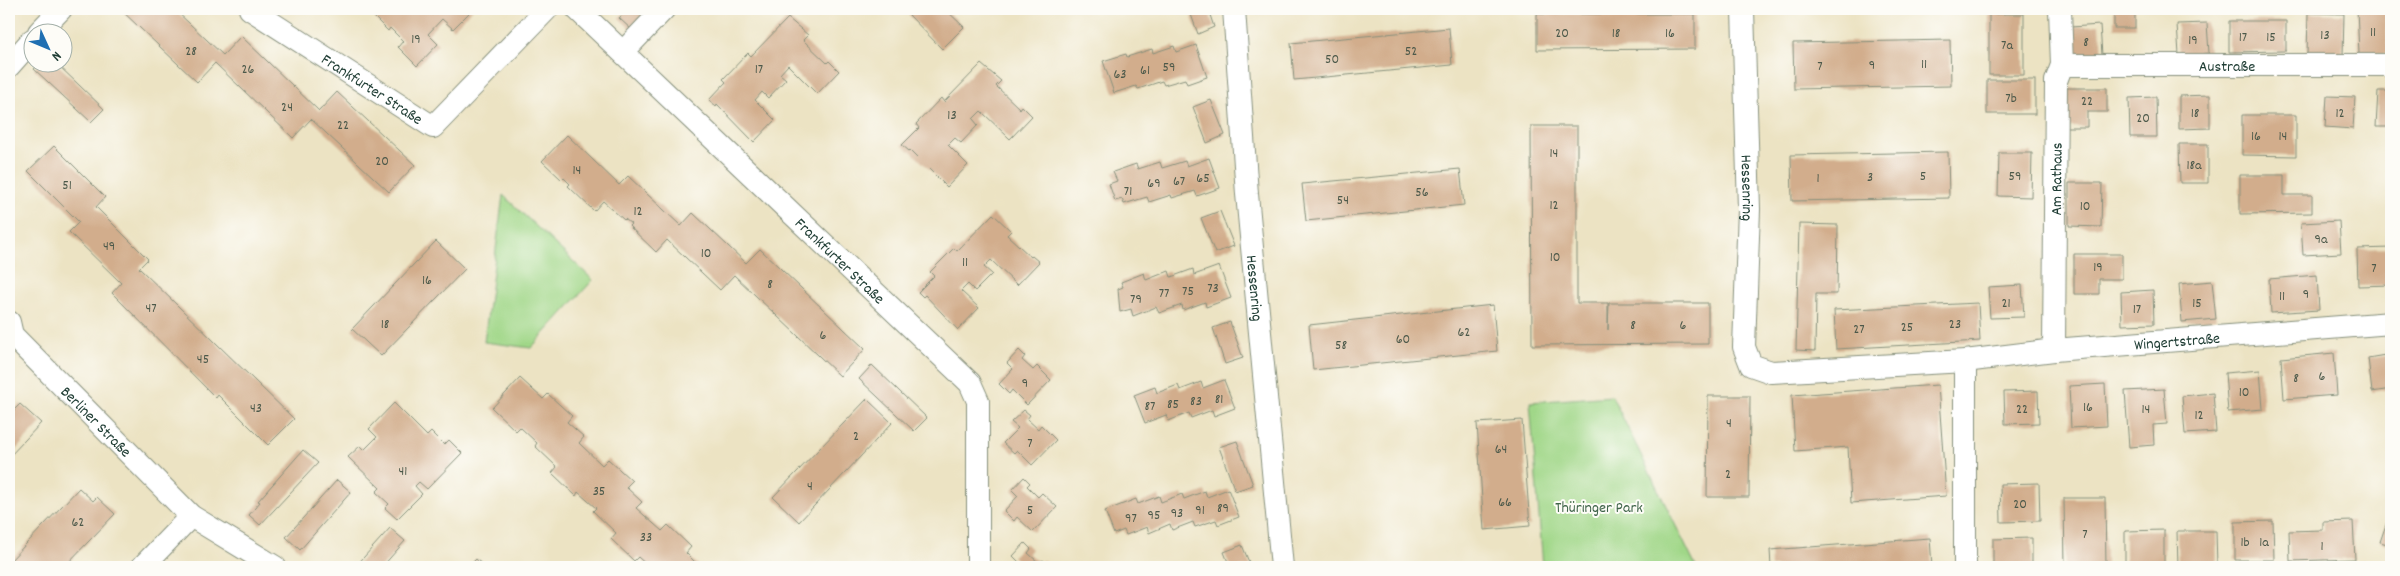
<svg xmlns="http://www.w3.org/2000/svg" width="2400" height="576" viewBox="0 0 2400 576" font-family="Dekko,sans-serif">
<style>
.green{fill:#a0d788;stroke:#608a5e}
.building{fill:#d2ad8c}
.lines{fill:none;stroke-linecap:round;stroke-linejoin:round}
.minor-casing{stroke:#86907c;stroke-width:24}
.minor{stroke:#fff;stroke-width:22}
.labels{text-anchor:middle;stroke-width:4;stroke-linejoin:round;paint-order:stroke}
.number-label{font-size:14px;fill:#4c594a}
.street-label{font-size:16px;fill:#1f3d34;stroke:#fdfcf7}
.park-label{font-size:16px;fill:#3f6449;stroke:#fdfcf7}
</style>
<rect width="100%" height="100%" fill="#fdfcf7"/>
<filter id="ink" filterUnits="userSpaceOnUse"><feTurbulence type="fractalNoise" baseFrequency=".02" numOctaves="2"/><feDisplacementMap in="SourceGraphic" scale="10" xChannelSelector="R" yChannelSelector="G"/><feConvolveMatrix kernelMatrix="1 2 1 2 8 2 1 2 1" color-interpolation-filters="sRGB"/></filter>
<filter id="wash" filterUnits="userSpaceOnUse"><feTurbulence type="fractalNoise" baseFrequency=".0096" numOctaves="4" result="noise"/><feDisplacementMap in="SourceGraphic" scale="20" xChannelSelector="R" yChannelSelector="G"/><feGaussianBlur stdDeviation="1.12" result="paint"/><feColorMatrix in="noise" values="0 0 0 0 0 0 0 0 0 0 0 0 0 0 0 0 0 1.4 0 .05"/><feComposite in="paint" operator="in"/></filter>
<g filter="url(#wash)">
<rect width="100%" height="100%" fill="#ece3c3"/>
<!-- green -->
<g class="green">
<path d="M503 195 593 280 531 348 484 342Z"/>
<path d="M1612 396 1696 567H1543L1530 402Z"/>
</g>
<g id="blocks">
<!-- building -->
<g class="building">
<path d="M120 9H174L223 55 241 36 319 111 337 92 415 165 389 192 311 119 293 138 215 63 197 82Z"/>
<path d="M375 9H473L453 29 442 19 428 34 438 44 417 66 398 47 403 41 390 28 388 31 370 13Z"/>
<path d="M628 9H654L633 31 619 18Z"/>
<path d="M899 9H945L964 27 942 49 906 12 904 13Z"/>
<path d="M1189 9H1208L1214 27 1198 34Z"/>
<rect x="2114" y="9" width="21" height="19"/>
<path d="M2357 9H2386L2388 54H2359Z"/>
<path d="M2308 13 2344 14 2343 56 2307 55Z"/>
<path d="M1537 14H1695V49L1537 50Z"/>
<rect x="1989" y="14" width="35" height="61"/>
<path d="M788 18 808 35 803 40 827 63 829 61 839 71 817 94 788 65 780 74 786 79 768 98 762 92 755 100 775 120 754 142 717 104 716 106 709 100 726 82 723 79 748 53 751 56Z"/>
<path d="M2229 21H2286V51L2229 52Z"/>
<path d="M2207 23 2209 53 2179 55 2177 24Z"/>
<path d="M2100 25 2102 55 2072 57 2071 27Z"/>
<path d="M1449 28 1452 65 1294 80 1291 43Z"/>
<path d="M1950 40 1951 86 1794 89 1793 43Z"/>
<path d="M1196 45 1207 77 1187 84 1185 79 1164 85 1162 81 1138 89 1136 86 1114 93 1103 61 1126 54 1127 57 1152 49 1153 53 1174 46 1176 52Z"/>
<path d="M41 62H55L104 109 91 122 34 69Z"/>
<path d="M981 64 1001 81 996 86 1020 109 1022 106 1032 116 1010 139 981 111 973 119 978 125 961 143 955 138 948 145 968 165 947 187 910 150 909 151 902 145 919 128 916 124 941 98 944 102Z"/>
<rect x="1987" y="80" width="48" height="34"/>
<path d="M2066 88H2107V112H2087V127H2065Z"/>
<path d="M2378 91H2391V127H2376Z"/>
<path d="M2210 95V128L2179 129V96Z"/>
<path d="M2327 96 2355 97 2353 129 2325 127Z"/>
<path d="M2156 97 2157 137H2130L2129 98Z"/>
<path d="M1211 100 1225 135 1207 143 1193 107Z"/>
<path d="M2242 115H2296V156L2242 155Z"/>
<path d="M1531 126H1577V303H1608V330L1609 303H1708V344L1532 345Z"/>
<path d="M567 135 619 185 628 176 681 226 693 213 746 263 760 249 865 349 840 376 734 275 720 290 667 240 656 252 629 226 631 224 625 219 624 220 603 201 594 211 568 186 570 184 564 178 562 180 542 161Z"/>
<path d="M2179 144H2208V183H2180Z"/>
<path d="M54 146 105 197 96 207 148 259 139 268 294 419 268 445 218 395 216 398 112 293 121 283 69 232 79 222 28 171Z"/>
<path d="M1948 152 1949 198 1792 201 1791 155Z"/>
<path d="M1999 153H2032L2031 197 1998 196Z"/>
<path d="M1209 158 1220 188 1197 196 1195 191 1172 198 1171 195 1149 202 1147 197 1124 204 1122 199 1115 201 1109 184 1117 181 1113 172 1136 164 1138 169 1160 162 1162 168 1185 161 1187 166Z"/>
<path d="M1460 169 1464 205 1306 221 1302 184Z"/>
<path d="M2240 175H2284V195H2312V213L2240 214Z"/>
<path d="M2069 183H2102L2101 227 2069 226Z"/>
<path d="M1220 211 1234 246 1215 253 1201 218Z"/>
<path d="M993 214 1011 231 1007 235 1031 257 1032 256 1039 262 1017 285 991 260 984 267 992 274 975 291 968 284 961 291 979 308 958 330 925 295 923 297 918 292 934 276 930 272 954 248 957 251Z"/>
<path d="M2339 221 2341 253 2303 255 2301 223Z"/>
<path d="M1799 224 1838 225 1837 294H1816L1815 351 1796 350Z"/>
<path d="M436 241 465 269 381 356 352 329Z"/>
<path d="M2391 248V285L2358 286 2357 249Z"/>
<path d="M2074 254H2122V279H2099V294H2074Z"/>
<path d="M1219 266 1231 298 1206 307 1205 302 1183 310 1182 305 1159 313 1156 307 1133 316 1131 309 1120 312 1118 289 1123 287 1121 282 1144 273 1146 280 1169 271 1171 277 1193 269 1194 275Z"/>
<path d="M2317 275 2319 310 2271 313 2269 279Z"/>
<path d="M2212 281 2216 319 2182 322 2179 284Z"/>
<path d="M2022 285 2024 317 1990 318 1988 287Z"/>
<path d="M2153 290 2154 324 2122 325 2121 292Z"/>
<path d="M1978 303 1980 341 1836 349 1834 310Z"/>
<path d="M1493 305 1497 351 1313 370 1309 325Z"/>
<path d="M1230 322 1243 358 1225 364 1213 328Z"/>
<path d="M1019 350 1025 356 1022 360 1033 370 1037 366 1051 380 1027 405 1012 390 1009 394 999 384 1013 369 1007 363Z"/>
<path d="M2334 353 2337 395 2284 399 2281 358Z"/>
<path d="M2391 354V389L2372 392 2368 358Z"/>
<path d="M872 365 927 418 914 431 859 379Z"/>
<path d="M2260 370 2263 409 2228 412 2225 373Z"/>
<path d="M520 378 543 399 548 394 572 416 567 422 584 437 579 443 602 465 608 459 632 481 626 487 642 502 636 508 662 531 668 525 691 547 686 553 700 567H649L638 557 634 561 611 539 616 533 593 511 596 508 578 492 576 496 552 473 557 467 535 446 537 443 520 427 516 431 492 408Z"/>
<path d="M1224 380 1235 408 1214 416 1212 410 1191 418 1189 413 1168 421 1166 415 1145 423 1134 395 1155 387 1157 393 1178 385 1180 390 1201 382 1203 388Z"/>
<path d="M2105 384 2107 426 2071 428 2069 386Z"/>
<path d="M1938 385 1946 496 1851 503 1848 447 1795 451 1792 395Z"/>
<path d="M2164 389 2167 424 2153 425 2154 445 2129 447 2125 391Z"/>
<path d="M2038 391 2039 423 2005 424 2004 392Z"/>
<path d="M2213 393 2216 432 2185 434 2182 396Z"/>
<path d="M1708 396H1750L1749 497H1707Z"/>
<path d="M867 399 892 423 799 522 773 497Z"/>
<path d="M394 403 427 436 431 432 444 445 449 440 462 453 427 489 419 482 415 486 422 494 397 519 385 508 389 504 376 492 380 488 348 457 360 446 364 450 377 437 369 429Z"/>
<path d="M20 404 41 423 9 457V405L14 410Z"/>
<path d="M1024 410 1030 415 1027 419 1038 429 1041 425 1056 440 1032 465 1017 450 1014 453 1003 443 1018 428 1011 422Z"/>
<path d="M1522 420 1530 526 1484 530 1477 423Z"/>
<path d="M1237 441 1253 485 1235 491 1219 447Z"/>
<path d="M303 450 318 463 260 525 249 515 260 502 258 501Z"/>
<path d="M1024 477 1030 483 1027 486 1038 497 1042 493 1057 507 1033 532 1017 517 1014 521 1004 511 1018 496 1012 490Z"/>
<path d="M337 480 351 492 300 550 286 537Z"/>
<path d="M2039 483 2040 521 2001 522 2000 484Z"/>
<path d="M79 488 93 501 97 497 115 514 64 567H9V562Z"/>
<path d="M1228 489 1239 517 1218 525 1216 520 1195 527 1193 522 1172 530 1170 524 1149 533 1147 527 1126 535 1124 530 1114 534 1105 511 1136 499 1138 504 1159 496 1161 502 1182 494 1184 499 1205 491 1207 497Z"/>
<path d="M2064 498H2105L2106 567H2065Z"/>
<path d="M2391 510V545L2380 542Z"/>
<path d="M2273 521 2274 560H2235V522Z"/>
<path d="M2353 521 2355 559 2290 561 2289 531 2323 530V522Z"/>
<path d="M390 528 405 541 382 567H355Z"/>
<path d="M2164 530V567H2125V531Z"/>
<path d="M2177 531H2216L2217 567H2178Z"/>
<path d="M1930 538 1932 567H1771L1770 550Z"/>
<path d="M2032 538V567H1993V539Z"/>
<path d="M1025 543 1031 549 1028 553 1039 563 1043 560 1051 567H1014L1019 562 1013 556Z"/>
<path d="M1242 545 1251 567H1230L1224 552Z"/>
<path d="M476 559 485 567H468Z"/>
</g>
</g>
</g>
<g filter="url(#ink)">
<use href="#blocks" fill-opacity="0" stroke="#86907c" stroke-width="1"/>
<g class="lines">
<defs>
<g id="minor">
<path id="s1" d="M250 9 433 127 547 9"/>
<path id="s2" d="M577 9 970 383 978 401V567"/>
<path id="s3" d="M1234 9 1247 194 1282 567"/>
<path id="s4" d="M1743 9 1749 209 1744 347 1751 365 1771 372 1965 361 2054 350 2391 323"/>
<path d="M39 32 61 9"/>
<path d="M623 52 664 9"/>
<path id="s5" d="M2062 65H2391"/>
<path d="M9 66 32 40"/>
<path id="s6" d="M9 322 12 335 191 516 275 567"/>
<path id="s7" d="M2054 350 2056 81 2062 65 2060 9"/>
<path d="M1965 361V567"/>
<path d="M142 567 191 516"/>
</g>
</defs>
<!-- minor casing -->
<use href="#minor" class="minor-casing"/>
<!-- minor -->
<use href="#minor" class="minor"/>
</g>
</g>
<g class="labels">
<!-- number labels -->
<g class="number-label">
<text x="2373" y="36">11</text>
<text x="1562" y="37">20</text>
<text x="1616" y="37">18</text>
<text x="1670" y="37">16</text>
<text x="2325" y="39">13</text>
<text x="2243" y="41">17</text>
<text x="2271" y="41">15</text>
<text x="416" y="43">19</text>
<text x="2193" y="44">19</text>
<text x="2086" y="46">8</text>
<text x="2007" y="49">7a</text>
<text x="191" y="55">28</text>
<text x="1411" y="55">52</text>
<text x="1332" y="63">50</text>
<text x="1924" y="68">11</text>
<text x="1872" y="69">9</text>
<text x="1820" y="70">7</text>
<text x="1169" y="71">59</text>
<text x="248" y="73">26</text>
<text x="759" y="73">17</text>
<text x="1145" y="74">61</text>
<text x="1120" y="78">63</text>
<text x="2011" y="102">7b</text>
<text x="2087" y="105">22</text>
<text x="287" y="111">24</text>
<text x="2195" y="117">18</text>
<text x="2340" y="117">12</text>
<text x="952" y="119">13</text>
<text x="2143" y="122">20</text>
<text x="343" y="129">22</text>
<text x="2256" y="140">16</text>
<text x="2283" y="140">14</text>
<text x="1554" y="157">14</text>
<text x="382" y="165">20</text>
<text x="2194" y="169">18a</text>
<text x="577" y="174">14</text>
<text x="1923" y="180">5</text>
<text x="2015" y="180">59</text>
<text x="1870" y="181">3</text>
<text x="1203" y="182">65</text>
<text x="1818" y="182">1</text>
<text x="1179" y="185">67</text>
<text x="1154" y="187">69</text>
<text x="67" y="189">51</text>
<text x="1128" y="195">71</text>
<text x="1422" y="196">56</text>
<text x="1343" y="204">54</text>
<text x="1554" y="209">12</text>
<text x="2085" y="210">10</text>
<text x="638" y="215">12</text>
<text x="2321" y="243">9a</text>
<text x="109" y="250">49</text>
<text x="706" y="257">10</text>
<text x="1555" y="261">10</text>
<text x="965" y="266">11</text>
<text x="2098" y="271">19</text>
<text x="2374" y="272">7</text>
<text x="427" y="284">16</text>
<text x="770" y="288">8</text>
<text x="1213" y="292">73</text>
<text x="1188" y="295">75</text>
<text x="1164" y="297">77</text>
<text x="2306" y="298">9</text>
<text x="2282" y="300">11</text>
<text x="1136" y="303">79</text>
<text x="2006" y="307">21</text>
<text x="2197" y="307">15</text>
<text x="151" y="312">47</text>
<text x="2137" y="313">17</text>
<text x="385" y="328">18</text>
<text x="1955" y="328">23</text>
<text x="1633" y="329">8</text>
<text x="1683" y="329">6</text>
<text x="1907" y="331">25</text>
<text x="1859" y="333">27</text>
<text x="1464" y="336">62</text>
<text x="823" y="339">6</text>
<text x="1403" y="343">60</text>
<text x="1341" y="349">58</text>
<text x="203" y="363">45</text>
<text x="2322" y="380">6</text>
<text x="2296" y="382">8</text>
<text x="1025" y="387">9</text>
<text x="2244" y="396">10</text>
<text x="1219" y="403">81</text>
<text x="1196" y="405">83</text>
<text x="1173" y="408">85</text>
<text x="1150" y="410">87</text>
<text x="2088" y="411">16</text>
<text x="256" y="412">43</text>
<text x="2022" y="413">22</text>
<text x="2146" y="413">14</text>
<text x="2199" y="419">12</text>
<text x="1729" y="427">4</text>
<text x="856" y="440">2</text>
<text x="1030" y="447">7</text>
<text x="1501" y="453">64</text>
<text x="403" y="475">41</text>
<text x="1728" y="478">2</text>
<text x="810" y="490">4</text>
<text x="599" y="495">35</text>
<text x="1505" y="506">66</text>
<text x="2020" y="508">20</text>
<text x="1223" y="512">89</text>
<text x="1030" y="514">5</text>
<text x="1200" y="514">91</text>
<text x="1177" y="517">93</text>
<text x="1154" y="519">95</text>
<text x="1131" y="522">97</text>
<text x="78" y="526">62</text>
<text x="2085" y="538">7</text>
<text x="646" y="541">33</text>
<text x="2245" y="546">1b</text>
<text x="2264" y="546">1a</text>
<text x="2322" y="550">1</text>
</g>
<!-- street labels -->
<g class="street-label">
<text dy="6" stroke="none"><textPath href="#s5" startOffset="165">Austraße</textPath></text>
<text dy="6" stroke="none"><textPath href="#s1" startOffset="146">Frankfurter Straße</textPath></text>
<text dy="6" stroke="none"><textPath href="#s7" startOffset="171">Am Rathaus</textPath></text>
<text dy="6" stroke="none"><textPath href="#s4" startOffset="179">Hessenring</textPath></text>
<text dy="6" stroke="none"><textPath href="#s2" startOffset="364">Frankfurter Straße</textPath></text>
<text dy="6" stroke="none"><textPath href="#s3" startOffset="280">Hessenring</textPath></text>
<text dy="6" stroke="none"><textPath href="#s4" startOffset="786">Wingertstraße</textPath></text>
<text dy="6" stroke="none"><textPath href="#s6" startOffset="134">Berliner Straße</textPath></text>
</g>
<!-- park labels -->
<g class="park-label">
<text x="1599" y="512">Thüringer Park</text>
</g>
</g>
<!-- margin -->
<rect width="2400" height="576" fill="none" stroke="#fdfcf7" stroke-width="30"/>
<!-- north arrow -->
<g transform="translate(48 48) rotate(134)"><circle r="24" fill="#fdfcf7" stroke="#a4b0a9"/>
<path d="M0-4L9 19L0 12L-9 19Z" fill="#1f6fb2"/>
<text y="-8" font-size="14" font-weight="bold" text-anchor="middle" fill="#1f3d34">N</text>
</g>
</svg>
